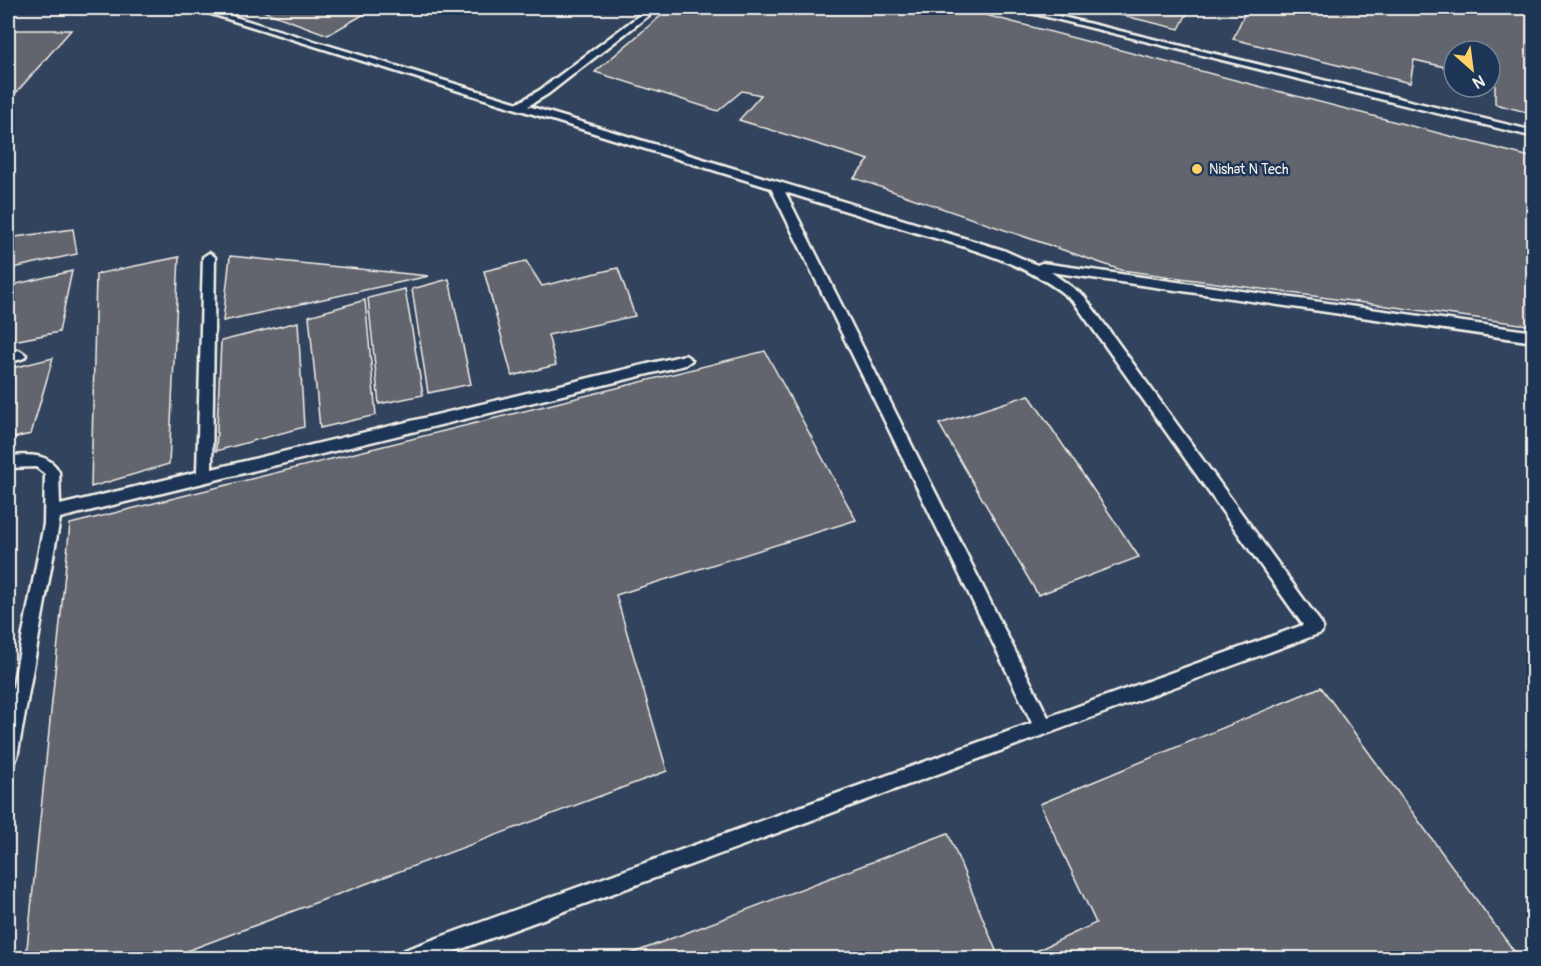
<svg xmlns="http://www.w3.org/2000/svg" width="1541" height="966" viewBox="0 0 1541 966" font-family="Pangolin,sans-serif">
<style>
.building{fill:#64656e;stroke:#f4f1e8;stroke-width:1.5}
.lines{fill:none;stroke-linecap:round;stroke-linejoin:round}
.service-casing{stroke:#f4f1e8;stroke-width:5}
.service{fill:#1d3557;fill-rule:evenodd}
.poi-dot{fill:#ffd166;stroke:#1d3557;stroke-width:2}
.labels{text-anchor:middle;stroke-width:5;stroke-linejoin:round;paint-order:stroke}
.far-poi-label{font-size:14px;fill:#f4f1e8;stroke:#1d3557;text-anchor:start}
</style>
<rect width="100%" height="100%" fill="#32435e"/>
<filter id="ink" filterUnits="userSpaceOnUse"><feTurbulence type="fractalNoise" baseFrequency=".0167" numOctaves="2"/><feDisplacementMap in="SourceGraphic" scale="12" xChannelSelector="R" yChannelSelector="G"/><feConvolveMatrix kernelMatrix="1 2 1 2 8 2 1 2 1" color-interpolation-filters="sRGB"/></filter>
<g filter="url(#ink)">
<!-- building -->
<g class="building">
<path d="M255 8H375L328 35Z"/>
<path d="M670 8H959L1534 158V326L1121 270 854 178 869 160 739 120 761 95 742 91 718 111 595 72Z"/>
<path d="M1091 8H1190L1179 29Z"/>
<path d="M1247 8H1503L1534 14V114L1495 104V79L1490 77V51H1454V69L1414 60 1410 83 1233 39Z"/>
<path d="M8 30H71L8 102Z"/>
<path d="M73 229 77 254 8 269V238Z"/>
<path d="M230 256 429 276 223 321Z"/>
<path d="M179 257 169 464 91 487 96 274Z"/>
<path d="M526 261 542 286 618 268 635 316 548 335 556 365 512 376 484 271Z"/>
<path d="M72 271 59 332 8 342V286Z"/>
<path d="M449 279 471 384 428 393 412 289Z"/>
<path d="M405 289 423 395 379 404 368 298Z"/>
<path d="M365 300 376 415 320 428 309 316Z"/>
<path d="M298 322 304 427 216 451 221 341Z"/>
<path d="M765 351 856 520 616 595 667 771 168 958H26L70 524Z"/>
<path d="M53 358 31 434 8 439V369Z"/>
<path d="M1029 395 1139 557 1038 595 939 424Z"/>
<path d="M1321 687 1519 958H1021L1096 923 1040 804Z"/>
<path d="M948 833 999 958H620Z"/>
</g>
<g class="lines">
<defs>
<g id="service">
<path d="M192 8H205L518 103 540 90 649 8H658L548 94 528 106 1003 250 1037 265 1042 263 1534 332V342L1051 272 1084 296 1321 623 1323 628 1321 633 437 958H400L403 951 410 948 1032 723 771 188ZM785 192C830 206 876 220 921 234 976 250 1030 264 1074 302L1303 625 1048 717Z"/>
<path d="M1011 8H1025L1534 131V137Z"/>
<path d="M209 253 215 257 212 469 685 355 692 360 685 365 60 518 17 757 14 763 8 766V712L44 524 45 474 36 467 8 468V456C27 455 49 452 59 472L60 505 197 472 203 257Z"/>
<path d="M19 350 26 355 24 358 8 363V353Z"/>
</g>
</defs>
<!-- service casing -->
<use href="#service" class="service-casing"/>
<!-- service -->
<use href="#service" class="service"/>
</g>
</g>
<!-- markers -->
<circle class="poi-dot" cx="1197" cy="169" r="6"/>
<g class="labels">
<!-- far-poi labels -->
<g class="far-poi-label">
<text x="1209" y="174">Nishat N Tech</text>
</g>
</g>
<!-- margin -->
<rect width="1541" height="966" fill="none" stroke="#1d3557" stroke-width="30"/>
<rect x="15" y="15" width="1511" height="936" fill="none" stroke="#f4f1e8" stroke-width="2" filter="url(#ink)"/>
<!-- north arrow -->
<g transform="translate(1472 69) rotate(152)"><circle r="28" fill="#1d3557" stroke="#738091" stroke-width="1.5"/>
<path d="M0-4.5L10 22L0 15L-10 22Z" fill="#ffd166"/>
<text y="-9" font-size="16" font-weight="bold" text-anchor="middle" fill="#f4f1e8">N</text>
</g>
</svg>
